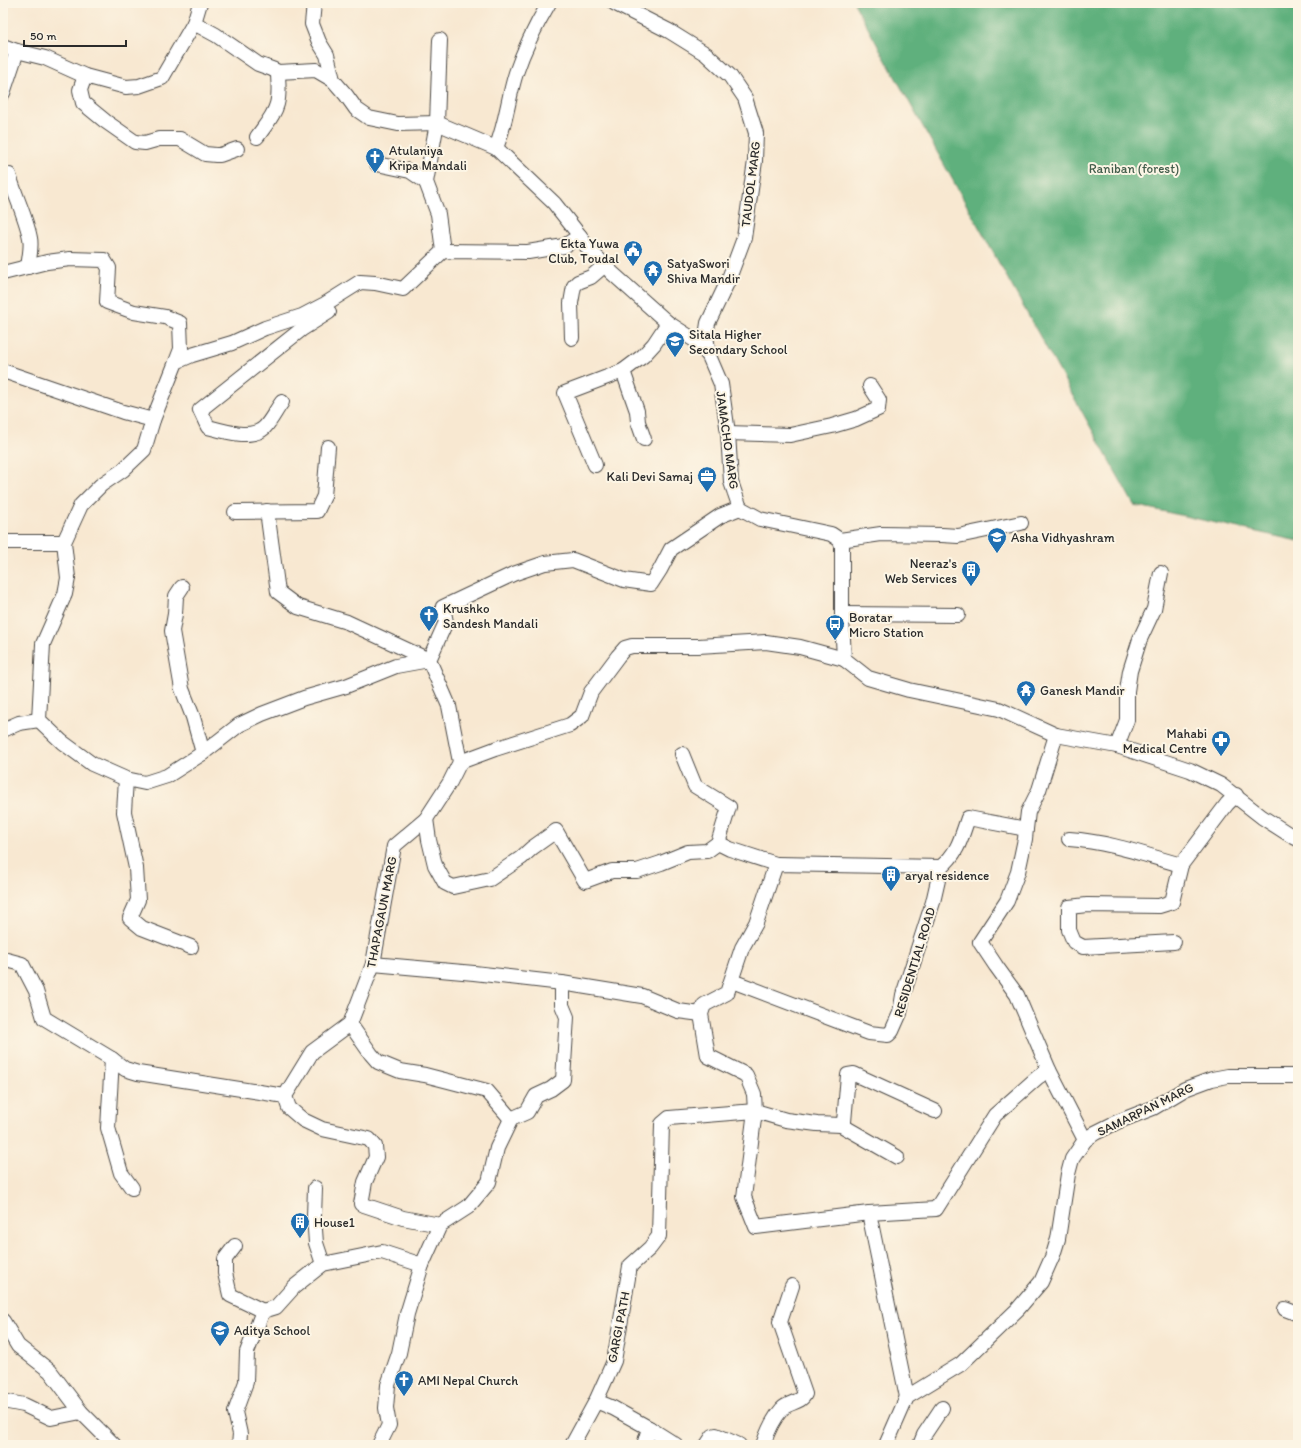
<svg xmlns="http://www.w3.org/2000/svg" width="1301" height="1448" viewBox="0 0 1301 1448" font-family="Itim,sans-serif">
<style>
.forest{fill:#5eb07d;stroke:#446e54}
.lines{fill:none;stroke-linecap:round;stroke-linejoin:round}
.minor-casing{stroke:#4a4744;stroke-width:16}
.minor{stroke:#fff;stroke-width:14}
.labels{text-anchor:middle;stroke-width:4;stroke-linejoin:round;paint-order:stroke}
.poi-label{font-size:13px;fill:#2b2b2b;stroke:#fcf5e5;text-anchor:start}
.park-label{font-size:13px;fill:#415c4a;stroke:#fcf5e5}
.street-label{font-size:13px;fill:#2b2b2b;stroke:#fcf5e5}
</style>
<rect width="100%" height="100%" fill="#fcf5e5"/>
<filter id="ink" filterUnits="userSpaceOnUse"><feTurbulence type="fractalNoise" baseFrequency=".025" numOctaves="2"/><feDisplacementMap in="SourceGraphic" scale="8" xChannelSelector="R" yChannelSelector="G"/><feConvolveMatrix kernelMatrix="1 2 1 2 8 2 1 2 1" color-interpolation-filters="sRGB"/></filter>
<filter id="wash" filterUnits="userSpaceOnUse"><feTurbulence type="fractalNoise" baseFrequency=".012" numOctaves="4" result="noise"/><feDisplacementMap in="SourceGraphic" scale="16" xChannelSelector="R" yChannelSelector="G"/><feGaussianBlur stdDeviation="0.9" result="paint"/><feColorMatrix in="noise" values="0 0 0 0 0 0 0 0 0 0 0 0 0 0 0 0 0 1.4 0 .05"/><feComposite in="paint" operator="in"/></filter>
<g filter="url(#wash)">
<rect width="100%" height="100%" fill="#f8e8d1"/>
<!-- forest -->
<path class="forest" d="M854 3H1298V541L1134 505Z"/>
</g>
<g filter="url(#ink)">
<g class="lines">
<defs>
<g id="minor">
<path d="M314 3 312 24 319 42 327 55 333 80"/>
<path d="M614 3 669 31 706 54 730 76 745 98 756 133 755 161 744 238 728 281 708 323 706 336 709 355"/>
<path d="M194 23 200 3"/>
<path d="M440 40 437 123 426 182 438 214 443 251"/>
<path d="M3 46 17 51 45 58 85 76 126 87 139 86 162 78 194 23 216 35 258 64 272 69 278 72 316 70 333 80 346 95 356 109 369 118 398 124 437 123 496 148 554 203 580 236 589 250 605 265 611 272 668 323 696 341 709 356 721 384 728 433 731 482 740 508"/>
<path d="M85 76 80 90 83 103 105 121 135 142 145 143 159 139H180L205 154 216 155H220L237 149"/>
<path d="M3 93 17 51"/>
<path d="M257 137C264 127 274 116 277 104 280 93 278 82 278 72"/>
<path d="M496 148C506 124 508 98 516 73 524 49 536 25 549 3"/>
<path d="M377 164 410 171 426 182"/>
<path d="M3 175H9C15 196 26 217 30 238 32 247 29 258 28 267"/>
<path d="M3 273 47 262 70 259 104 260 109 268 107 302 134 312 165 317 180 323 181 349 176 362"/>
<path d="M572 338 571 303 574 286 578 282 591 277 605 265"/>
<path d="M3 371 123 412 153 420"/>
<path d="M282 402C276 410 271 421 264 428 251 440 223 431 208 427L200 410 302 329 329 312"/>
<path d="M728 433 790 435 832 426 856 419 878 409 879 400 870 386"/>
<path d="M644 439 638 422 637 411 623 371 643 356 654 344 668 323"/>
<path d="M595 465 565 393 623 371"/>
<path d="M740 508 760 519 831 534 840 540 842 546V618L844 659 868 678 909 690 999 709 1056 735 1117 746 1190 770 1221 785 1262 817 1290 835 1298 839"/>
<path d="M267 511 278 592 298 607 347 622 429 660"/>
<path d="M235 512 317 511 324 496 328 447"/>
<path d="M840 540 881 534 942 535 958 536 1021 523"/>
<path d="M3 542H64"/>
<path d="M182 587 176 596 175 614 172 631 182 689 193 717 203 753"/>
<path d="M842 614 958 615"/>
<path d="M429 660 396 666 346 686 304 698 262 714 239 725 203 753 167 776 145 783 126 779 92 764 62 742 39 720 43 644 65 594 68 578 64 542 81 505 101 485 123 470 144 450 153 420 176 362 192 355 232 343 265 328 302 316 325 304 360 282 375 283 403 289 443 251 528 252 564 246 580 236"/>
<path d="M3 730 19 723 39 720"/>
<path d="M1117 746 1127 720V691L1130 671 1140 639 1154 609 1161 573"/>
<path d="M682 754 695 786 729 807 718 843"/>
<path d="M460 762 495 749 570 725 582 716 591 692 618 656 625 648 632 646H698L766 642 800 647 844 659"/>
<path d="M126 779 124 812 136 868 138 900 130 918 142 928 191 947"/>
<path d="M426 819 429 840 435 865 445 883 453 887 490 879 521 858 532 848 556 831 585 881 612 871H637L661 863 688 852 707 851 718 843 730 849 776 864"/>
<path d="M1026 829 1025 839 1018 872 1007 901 980 942 996 966 1017 995 1049 1070 1085 1140"/>
<path d="M1069 839C1110 842 1142 854 1181 865"/>
<path d="M1174 942 1083 947 1074 942 1069 930V907L1087 905 1159 906 1172 902 1181 865 1227 804 1236 795"/>
<path d="M3 959 22 964 36 991 44 1018 112 1059 108 1128 121 1173 132 1188"/>
<path d="M373 964 474 973 562 983 642 996 678 1011 701 1014"/>
<path d="M732 981 869 1033 888 1035 892 1031 900 1013 903 995 933 902 941 867"/>
<path d="M350 1024 371 1054 378 1062 400 1071 425 1075 487 1091 511 1119"/>
<path d="M112 1059 125 1069 138 1073 285 1096"/>
<path d="M1049 1070 1038 1077 995 1115 936 1209 869 1213 756 1227 744 1197 755 1111 754 1094 746 1075 708 1056 701 1014 704 1005 727 993 742 948 756 923 776 864 941 867C958 853 961 838 968 818L1026 829 1028 812 1039 790 1056 735"/>
<path d="M841 1125 897 1157"/>
<path d="M315 1188 314 1216 316 1243 323 1264"/>
<path d="M869 1213 907 1397"/>
<path d="M440 1225 403 1218 361 1204 365 1182 376 1157 375 1146 369 1139 322 1129 303 1120 289 1108 285 1096 312 1052 350 1024 373 964 394 846 426 819 450 782 460 762 449 706 429 660 446 622 443 607 513 574 545 563 573 560 624 580 651 584 660 570 671 549 720 516 740 508"/>
<path d="M235 1246 225 1259V1273L230 1295 263 1311 247 1352 246 1382 235 1412 240 1434 239 1445"/>
<path d="M1285 1309 1298 1314"/>
<path d="M263 1311 276 1307 294 1287 323 1264 382 1252 422 1265"/>
<path d="M3 1321 18 1346 50 1371 81 1412 114 1445"/>
<path d="M3 1401 24 1405 51 1418 81 1412"/>
<path d="M596 1401 613 1408 649 1428 644 1445"/>
<path d="M649 1428 676 1445"/>
<path d="M379 1445 389 1425 386 1408 388 1385 399 1353 407 1314 422 1265 440 1225 468 1207 489 1182 497 1148 511 1119 527 1112 536 1096 551 1089 563 1080 567 1017 562 1005V983"/>
<path d="M572 1445 596 1401 614 1361 630 1266 650 1248 659 1236 662 1124 669 1118 755 1111 786 1120 817 1124 841 1125 844 1122 848 1075 854 1074 935 1111"/>
<path d="M707 1445 713 1436 716 1435 739 1445"/>
<path d="M763 1445C767 1433 773 1419 782 1409 788 1402 801 1403 805 1394L780 1322 792 1286"/>
<path d="M886 1445 907 1397 961 1364 1018 1309 1041 1282 1053 1255 1058 1239 1068 1174 1072 1159 1085 1140 1095 1133 1117 1122 1153 1108 1185 1089 1212 1079 1228 1076H1298"/>
<path d="M920 1445 924 1435 942 1408"/>
</g>
</defs>
<!-- minor casing -->
<use href="#minor" class="minor-casing"/>
<!-- minor -->
<use href="#minor" class="minor"/>
</g>
</g>
<!-- icons -->
<defs>
<symbol id="church-pin" viewBox="-11 -11 22 30"><path d="M0 17L-7.5 6A9.5 9.5 0 1 1 7.5 6Z" fill="#1f6fb2" stroke="#fcf5e5"/><path d="M-1.2-6h2.4v3.5h3.3v2.4h-3.3V6h-2.4V-.1h-3.3v-2.4h3.3Z" fill="#fff"/></symbol>
<symbol id="civic-pin" viewBox="-11 -11 22 30"><path d="M0 17L-7.5 6A9.5 9.5 0 1 1 7.5 6Z" fill="#1f6fb2" stroke="#fcf5e5"/><path d="M-.6-6.5H3V-4.5H.6V-3L4-1V1h2V6H-6V1h2V-1L-.6-3ZM-1.2 2.5V6h2.4V2.5Z" fill="#fff"/></symbol>
<symbol id="temple-pin" viewBox="-11 -11 22 30"><path d="M0 17L-7.5 6A9.5 9.5 0 1 1 7.5 6Z" fill="#1f6fb2" stroke="#fcf5e5"/><path d="M0-6L5-2H3V0L6.5 2.5H4V6H1.5V3h-3V6H-4V2.5H-6.5L-3 0V-2H-5Z" fill="#fff"/></symbol>
<symbol id="school-pin" viewBox="-11 -11 22 30"><path d="M0 17L-7.5 6A9.5 9.5 0 1 1 7.5 6Z" fill="#1f6fb2" stroke="#fcf5e5"/><path d="M0-5L7-2L0 1L-7-2ZM-4 1L0 2.5L4 1V4Q0 6-4 4Z" fill="#fff"/></symbol>
<symbol id="office-pin" viewBox="-11 -11 22 30"><path d="M0 17L-7.5 6A9.5 9.5 0 1 1 7.5 6Z" fill="#1f6fb2" stroke="#fcf5e5"/><path d="M-6-3h4V-5.5h4V-3h4V5H-6ZM-1-4.5V-3h2v-1.5ZM-6 0V1H6V0Z" fill="#fff"/></symbol>
<symbol id="building-pin" viewBox="-11 -11 22 30"><path d="M0 17L-7.5 6A9.5 9.5 0 1 1 7.5 6Z" fill="#1f6fb2" stroke="#fcf5e5"/><path d="M-4-6H4V6H1V3H-1V6H-4ZM-2.5-4.3h1.7v1.8h-1.7ZM.8-4.3h1.7v1.8H.8ZM-2.5-1h1.7V.8h-1.7ZM.8-1h1.7V.8H.8Z" fill="#fff"/></symbol>
<symbol id="bus-pin" viewBox="-11 -11 22 30"><path d="M0 17L-7.5 6A9.5 9.5 0 1 1 7.5 6Z" fill="#1f6fb2" stroke="#fcf5e5"/><path d="M-5-6H5V4H4V6H2V4H-2V6H-4V4H-5ZM-3.5-4V0h7V-4ZM-3.5 1.2v1.5H-2V1.2ZM2 1.2v1.5H3.5V1.2Z" fill="#fff"/></symbol>
<symbol id="pharmacy-pin" viewBox="-11 -11 22 30"><path d="M0 17L-7.5 6A9.5 9.5 0 1 1 7.5 6Z" fill="#1f6fb2" stroke="#fcf5e5"/><path d="M-2-6h4v4h4v4h-4v4h-4v-4h-4v-4h4Z" fill="#fff"/></symbol>
</defs>
<g fill-rule="evenodd">
<use href="#church-pin" x="364" y="146" width="22" height="30"/>
<use href="#civic-pin" x="622" y="239" width="22" height="30"/>
<use href="#temple-pin" x="642" y="259" width="22" height="30"/>
<use href="#school-pin" x="664" y="330" width="22" height="30"/>
<use href="#office-pin" x="696" y="465" width="22" height="30"/>
<use href="#school-pin" x="986" y="526" width="22" height="30"/>
<use href="#building-pin" x="960" y="559" width="22" height="30"/>
<use href="#church-pin" x="418" y="604" width="22" height="30"/>
<use href="#bus-pin" x="824" y="613" width="22" height="30"/>
<use href="#temple-pin" x="1015" y="679" width="22" height="30"/>
<use href="#pharmacy-pin" x="1210" y="729" width="22" height="30"/>
<use href="#building-pin" x="880" y="864" width="22" height="30"/>
<use href="#building-pin" x="289" y="1211" width="22" height="30"/>
<use href="#school-pin" x="209" y="1319" width="22" height="30"/>
<use href="#church-pin" x="393" y="1369" width="22" height="30"/>
</g>
<g class="labels">
<!-- poi labels -->
<g class="poi-label">
<text x="389" y="155">Atulaniya<tspan x="389" dy="15">Kripa Mandali</tspan></text>
<text x="619" y="248" text-anchor="end">Ekta Yuwa<tspan x="619" dy="15">Club, Toudal</tspan></text>
<text x="667" y="268">SatyaSwori<tspan x="667" dy="15">Shiva Mandir</tspan></text>
<text x="689" y="339">Sitala Higher<tspan x="689" dy="15">Secondary School</tspan></text>
<text x="693" y="481" text-anchor="end">Kali Devi Samaj</text>
<text x="1011" y="542">Asha Vidhyashram</text>
<text x="957" y="568" text-anchor="end">Neeraz's<tspan x="957" dy="15">Web Services</tspan></text>
<text x="443" y="613">Krushko<tspan x="443" dy="15">Sandesh Mandali</tspan></text>
<text x="849" y="622">Boratar<tspan x="849" dy="15">Micro Station</tspan></text>
<text x="1040" y="695">Ganesh Mandir</text>
<text x="1207" y="738" text-anchor="end">Mahabi<tspan x="1207" dy="15">Medical Centre</tspan></text>
<text x="905" y="880">aryal residence</text>
<text x="314" y="1227">House1</text>
<text x="234" y="1335">Aditya School</text>
<text x="418" y="1385">AMI Nepal Church</text>
</g>
<!-- park labels -->
<g class="park-label">
<text x="1134" y="173">Raniban (forest)</text>
</g>
<!-- street labels -->
<g class="street-label">
<text transform="translate(750 184) rotate(-83)" y="5">TAUDOL MARG</text>
<text transform="translate(728 440) rotate(82)" y="5">JAMACHO MARG</text>
<text transform="translate(381 912) rotate(-79)" y="5">THAPAGAUN MARG</text>
<text transform="translate(914 962) rotate(-73)" y="5">RESIDENTIAL ROAD</text>
<text transform="translate(1145 1109) rotate(-26)" y="5">SAMARPAN MARG</text>
<text transform="translate(618 1327) rotate(-79)" y="5">GARGI PATH</text>
</g>
</g>
<!-- margin -->
<rect width="1301" height="1448" fill="none" stroke="#fcf5e5" stroke-width="16"/>
<!-- scale -->
<path d="M24 40v6h102v-6" fill="none" stroke="#2b2b2b" stroke-width="2"/>
<text x="30" y="40" font-size="12" fill="#2b2b2b" stroke="#fcf5e5" stroke-width="3" paint-order="stroke">50 m</text>
</svg>
